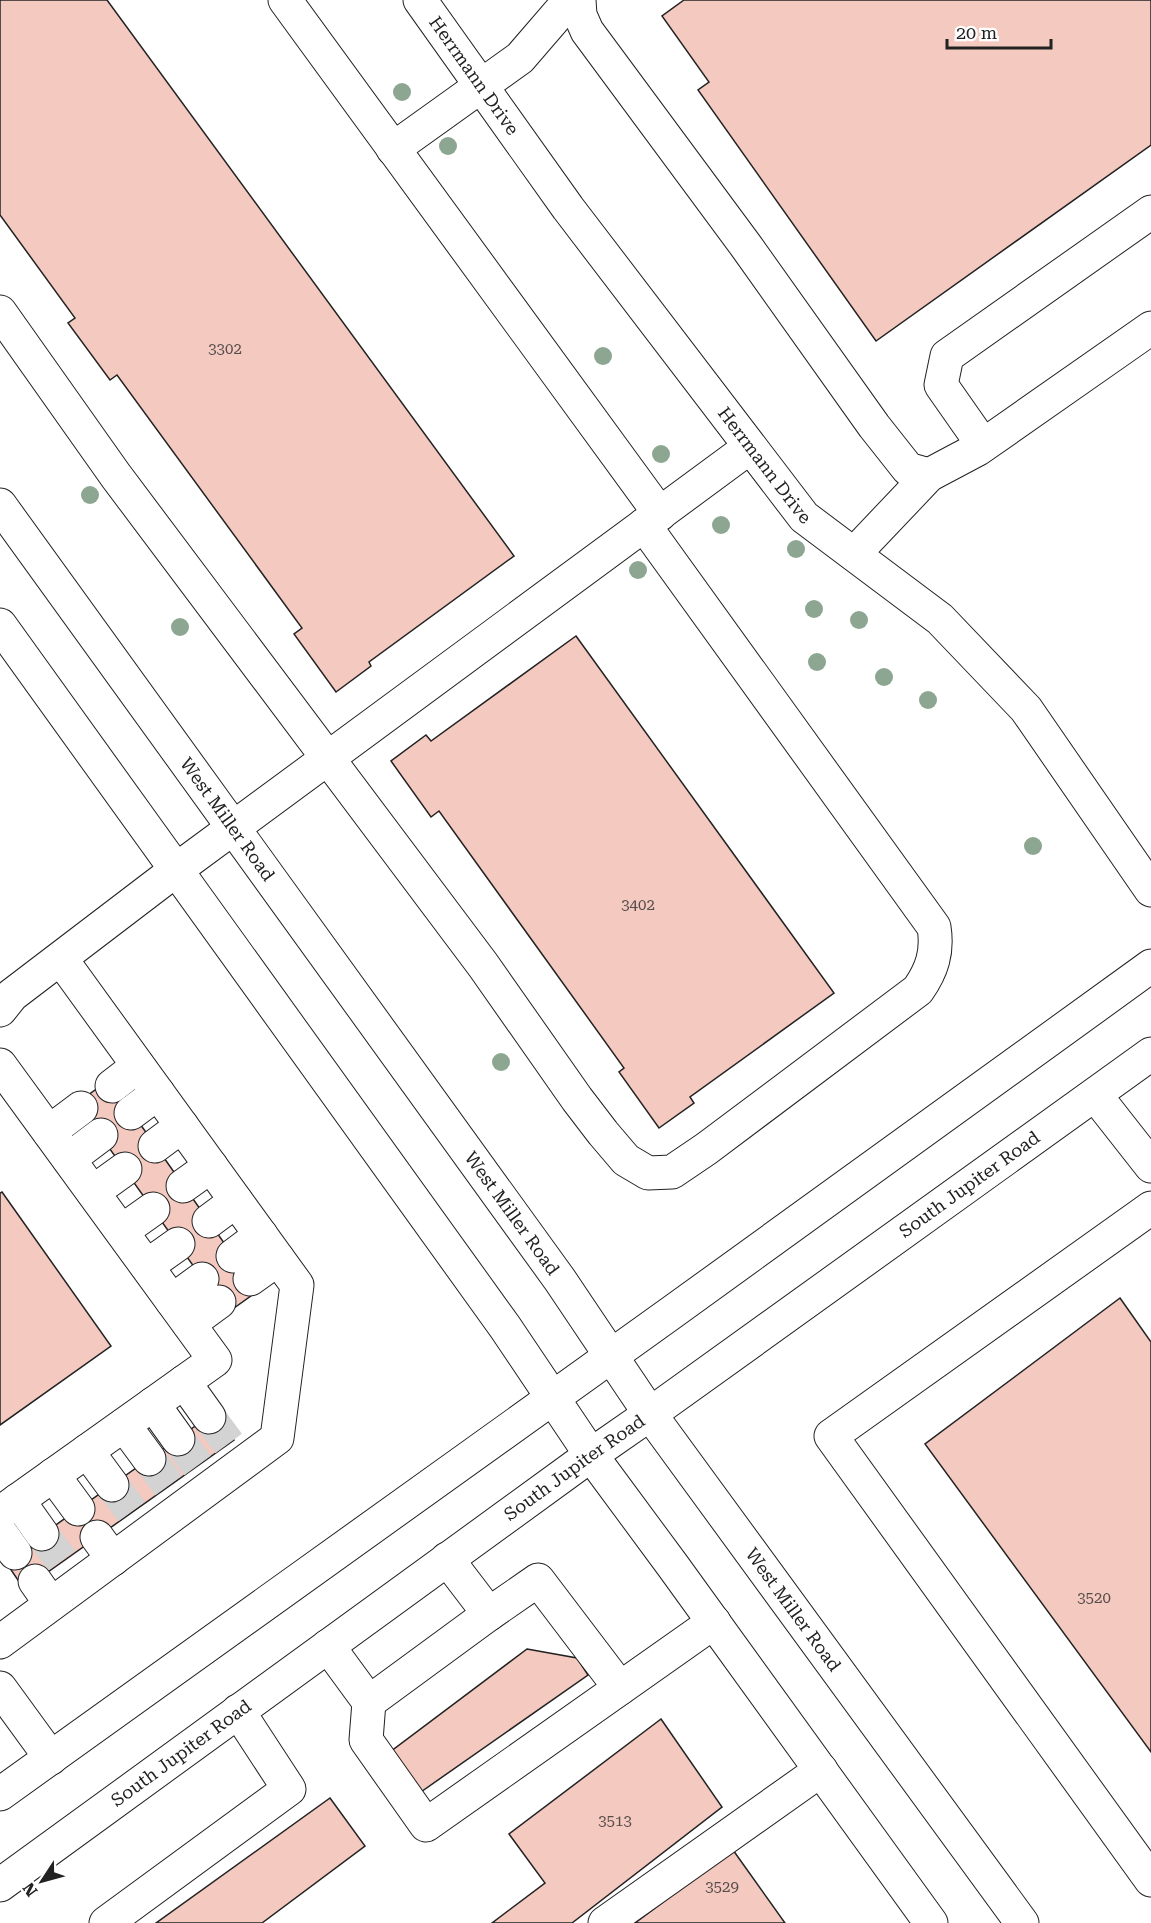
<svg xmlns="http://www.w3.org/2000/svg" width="1151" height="1923" viewBox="0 0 1151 1923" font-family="'Roboto Serif',serif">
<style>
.building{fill:#f3c9c0;stroke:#222;stroke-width:1.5}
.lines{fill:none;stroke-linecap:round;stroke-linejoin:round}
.minor-tunnel{stroke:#d3d3d3;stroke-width:33;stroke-dasharray:33 16;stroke-linecap:butt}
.minor-casing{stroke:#222;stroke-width:35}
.major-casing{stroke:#222;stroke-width:35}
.minor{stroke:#fff;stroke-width:33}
.major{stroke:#fff;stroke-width:33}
.tree{fill:#8da692}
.labels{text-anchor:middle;stroke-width:4.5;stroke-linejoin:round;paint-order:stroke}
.number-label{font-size:15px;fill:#564c4a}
.street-label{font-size:18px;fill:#222;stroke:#fff}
</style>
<rect width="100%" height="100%" fill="#fff"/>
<!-- building -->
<g class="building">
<path d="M0 0H107L514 556 369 662 371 666 336 692 294 634 302 628 117 375 110 380 68 323 75 318 0 215Z"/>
<path d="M684 0H1151V145L876 341 698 90 709 82 662 16Z"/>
<path d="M576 636 834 993 690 1097 694 1103 659 1128 619 1072 624 1068 439 811 431 817 391 761 426 735 431 741Z"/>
<path d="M109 1080 258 1291 227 1313 77 1103Z"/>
<path d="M2 1192 111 1346 0 1425V1193Z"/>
<path d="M1120 1298 1151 1342V1752L925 1444Z"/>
<path d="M215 1412 234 1440 24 1589 5 1561Z"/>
<path d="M527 1649 577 1658 588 1675 418 1794 390 1752Z"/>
<path d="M661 1719 722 1807 572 1923H492L545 1883 509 1834Z"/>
<path d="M330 1798 365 1846 262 1923H156Z"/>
<path d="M733 1850 785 1923H635Z"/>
</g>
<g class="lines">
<!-- minor-tunnel -->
<g class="minor-tunnel">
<path d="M209 1417 229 1444"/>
<path d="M178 1439 198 1466"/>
<path d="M149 1459 169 1486"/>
<path d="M112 1485 132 1512"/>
<path d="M42 1534 62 1561"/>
</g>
<defs>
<g id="minor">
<path d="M285 0 660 514"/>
<path id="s1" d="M420 0 568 208 804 517 940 619 1026 709 1151 890"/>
<path d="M579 0 580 15 587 31 746 246 874 426 908 469 929 475"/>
<path d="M393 149 520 58 570 0"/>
<path d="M0 312 116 476 483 965 577 1099 603 1133 626 1160 648 1173 672 1172 706 1149 918 990C932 970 938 952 934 927L644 525"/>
<path d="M983 445 941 385 947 356 1151 212"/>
<path d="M854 554 929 475 978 449 1151 328"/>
<path d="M0 1010 12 995 176 870 750 447"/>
<path d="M0 1065 215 1360 0 1513"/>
<path d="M112 1086 138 1066"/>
<path d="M1096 1096 1151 1166"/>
<path d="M131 1113 158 1093"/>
<path d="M49 1132 81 1108"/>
<path d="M155 1146 182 1126"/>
<path d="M69 1159 101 1135"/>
<path d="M183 1186 211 1166"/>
<path d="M93 1192 125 1169"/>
<path d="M1151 1208 831 1436 1151 1880"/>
<path d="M209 1221 236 1201"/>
<path d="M122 1231 153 1209"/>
<path d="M233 1256 261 1235"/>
<path d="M147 1266 178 1244"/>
<path d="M250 1279 278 1259"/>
<path d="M172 1301 202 1279"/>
<path d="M189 1324 219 1302"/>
<path d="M184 1382 209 1417"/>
<path d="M153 1404 178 1439"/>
<path d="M124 1425 149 1459"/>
<path d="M87 1451 112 1485"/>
<path d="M53 1475 78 1509"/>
<path d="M18 1500 42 1534"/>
<path d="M0 1532 15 1553"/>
<path d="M97 1537 113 1559"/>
<path d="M35 1581 51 1604"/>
<path d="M489 1614 538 1580 620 1688"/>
<path d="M0 1642 277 1438 297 1285 61 959"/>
<path d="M328 1646 369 1702 366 1740 426 1825 714 1622"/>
<path d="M0 1688 51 1758"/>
<path d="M369 1702 489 1614 447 1559"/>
<path d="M106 1923 289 1789 238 1711"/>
<path d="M605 1923 821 1770"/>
</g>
<g id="major">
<path id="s2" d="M0 505 560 1280 650 1414 1022 1923"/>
<path d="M0 625 505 1327 591 1455 673 1566 931 1923"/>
<path d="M0 1794 671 1313 1151 966"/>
<path id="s3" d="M0 1885 591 1455 650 1414 1151 1054"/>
</g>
</defs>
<!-- minor casing -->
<use href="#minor" class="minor-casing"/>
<!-- major casing -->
<use href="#major" class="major-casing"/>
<!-- minor -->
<use href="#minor" class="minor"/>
<!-- major -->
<use href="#major" class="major"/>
</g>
<!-- trees -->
<g class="tree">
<circle cx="402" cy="92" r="9"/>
<circle cx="448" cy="146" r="9"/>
<circle cx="603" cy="356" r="9"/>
<circle cx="661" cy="454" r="9"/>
<circle cx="90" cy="495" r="9"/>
<circle cx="721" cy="525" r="9"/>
<circle cx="796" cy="549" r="9"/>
<circle cx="638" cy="570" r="9"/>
<circle cx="814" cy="609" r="9"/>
<circle cx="859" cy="620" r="9"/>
<circle cx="180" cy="627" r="9"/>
<circle cx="817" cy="662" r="9"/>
<circle cx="884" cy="677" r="9"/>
<circle cx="928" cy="700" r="9"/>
<circle cx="1033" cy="846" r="9"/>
<circle cx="501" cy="1062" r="9"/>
</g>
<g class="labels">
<!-- number labels -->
<g class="number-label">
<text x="225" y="354">3302</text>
<text x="638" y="910">3402</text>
<text x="1094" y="1603">3520</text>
<text x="615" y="1826">3513</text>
<text x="722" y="1892">3529</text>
</g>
<!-- street labels -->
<g class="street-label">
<text dy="6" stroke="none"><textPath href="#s1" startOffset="93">Herrmann Drive</textPath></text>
<text dy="6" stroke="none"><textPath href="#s1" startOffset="579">Herrmann Drive</textPath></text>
<text dy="6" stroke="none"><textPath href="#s2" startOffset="388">West Miller Road</textPath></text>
<text dy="6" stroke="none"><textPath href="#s3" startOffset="1196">South Jupiter Road</textPath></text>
<text dy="6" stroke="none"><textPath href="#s2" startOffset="874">West Miller Road</textPath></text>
<text dy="6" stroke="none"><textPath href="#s3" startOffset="710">South Jupiter Road</textPath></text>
<text dy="6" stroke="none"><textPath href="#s2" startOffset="1360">West Miller Road</textPath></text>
<text dy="6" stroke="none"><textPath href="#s3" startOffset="224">South Jupiter Road</textPath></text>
</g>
</g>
<!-- north arrow -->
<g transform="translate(42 1881) rotate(234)" stroke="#ffffff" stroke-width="4.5" paint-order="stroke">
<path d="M0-4.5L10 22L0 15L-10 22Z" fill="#222222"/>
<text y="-9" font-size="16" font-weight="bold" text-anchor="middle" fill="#222222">N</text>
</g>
<!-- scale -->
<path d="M947 39v9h104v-9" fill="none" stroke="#222222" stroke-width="3"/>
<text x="956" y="39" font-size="18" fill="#222222" stroke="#ffffff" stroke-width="4.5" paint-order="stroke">20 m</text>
</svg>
